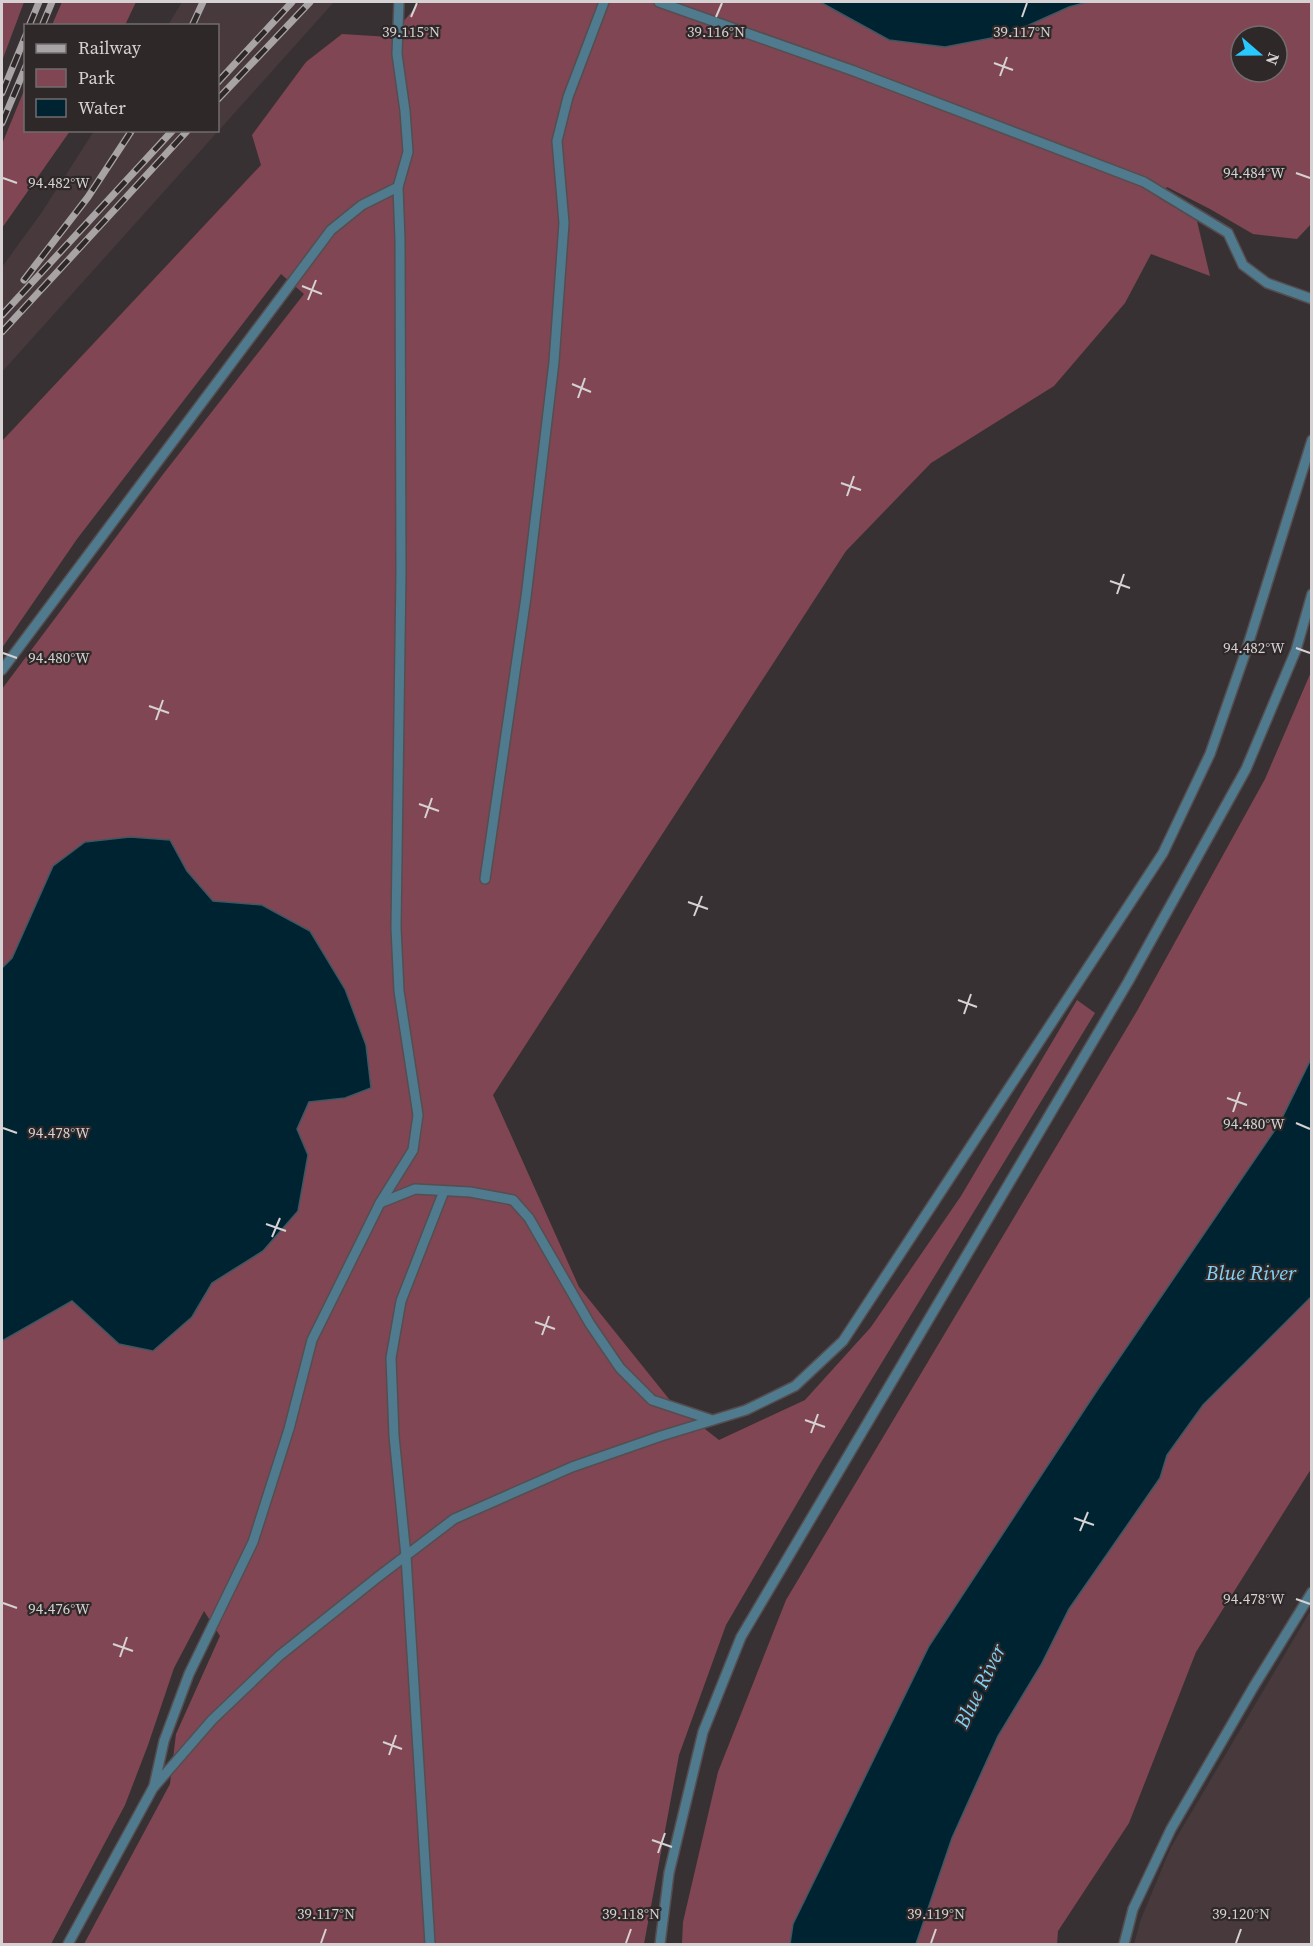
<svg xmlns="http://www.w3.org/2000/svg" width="1313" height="1946" viewBox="0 0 1313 1946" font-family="'Source Serif 4',serif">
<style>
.built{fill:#47393c}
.green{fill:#814654;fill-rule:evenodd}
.water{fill:#002331;stroke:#405761;stroke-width:1.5}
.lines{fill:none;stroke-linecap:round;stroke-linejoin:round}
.service-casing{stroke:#544e50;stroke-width:12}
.service{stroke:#507a8d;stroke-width:9}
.rail-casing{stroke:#a8a3a4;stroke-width:7}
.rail{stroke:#2e2829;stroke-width:4.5;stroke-dasharray:14;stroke-linecap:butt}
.ticks{fill:none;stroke:#d6d1d2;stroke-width:2}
.labels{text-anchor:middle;stroke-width:4.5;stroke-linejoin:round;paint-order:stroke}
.water-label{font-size:21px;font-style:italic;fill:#82d1f4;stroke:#2e2829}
.ticks-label{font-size:15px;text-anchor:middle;fill:#d6d1d2;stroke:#2e2829;stroke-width:4.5;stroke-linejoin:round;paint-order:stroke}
</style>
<rect width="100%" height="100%" fill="#383133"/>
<!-- built -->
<g class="built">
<path d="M182 2H334L2 372V267L42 212 94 131 218 130V26L168 25Z"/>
<path d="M1311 1610V1944H1134L1141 1919 1171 1847Z"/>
</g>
<!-- green -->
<g class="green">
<path d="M2 2H24L2 61Z"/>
<path d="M62 2H136L125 25H52Z"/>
<path d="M420 2H1311V224L1297 239 1253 234 1210 209 1167 187 1159 198 1197 221 1210 276 1151 254 1125 303 1054 386 931 463 846 551 493 1095 579 1287 673 1404 719 1440 805 1400 871 1327 961 1196 1077 1000 1095 1013 820 1464 726 1625 679 1755 644 1944H84L170 1784 176 1734 220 1636 204 1611 174 1668 148 1745 125 1805 51 1944H2V1341L72 1301 119 1344 192 1317 212 1283 263 1251 308 1155 297 1129 309 1102 345 1098 262 905 213 901 187 871 170 840 130 837 85 842 53 866 12 958 2 968V689L164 473 304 294 281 274 77 539 2 648V441L261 165 252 135 306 62 342 34 390 37ZM1241 36H1277V72H1241Z"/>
<path d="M25 88 26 130 70 131 2 228V144Z"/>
<path d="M1311 672V1059L1279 1124 1096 1392 793 1924 790 1944H682L683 1922 718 1772 786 1600 1137 1011 1265 779Z"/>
<path d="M1311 1297V1469L1196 1652 1129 1823 1058 1931 1057 1944H916L952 1838 998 1736 1041 1665 1069 1609 1160 1478 1167 1455 1203 1405Z"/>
</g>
<!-- water -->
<g class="water">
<path d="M820 2H1088L1069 7 1007 35 945 47 889 40Z"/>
<path d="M130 837 170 840 187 871 213 901 262 905 310 931 345 989 366 1045 371 1088 345 1098 309 1102 297 1129 308 1155 298 1211 263 1251 212 1283 192 1317 153 1351 119 1344 72 1301 2 1341V968L12 958 53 866 85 842Z"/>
<path d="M1311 1059V1297L1203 1405 1167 1455 1160 1478 1069 1609 1041 1665 998 1736 952 1838 916 1944H790L793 1924 929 1646 1096 1392 1279 1124Z"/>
</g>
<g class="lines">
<defs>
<g id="service">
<path d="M659 2 854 71 1144 182 1228 233 1243 265 1267 283 1312 299"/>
<path d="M2 670 331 230 362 205 398 187"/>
<path d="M485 879 526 597 554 362 564 223 557 141 568 97 604 2"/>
<path d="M380 1203 415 1189 470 1192 513 1200 529 1218 590 1324 620 1368 652 1400 712 1420"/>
<path d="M154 1786 164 1741 189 1674 253 1542 289 1429 312 1340 380 1203 413 1150 418 1115 399 991 396 928 401 572 400 240 398 187 408 152 405 111 397 54 399 2"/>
<path d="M68 1944 153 1788 212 1720 279 1656 378 1577 454 1519 572 1467 661 1436 746 1410 795 1386 843 1341 1163 853 1210 754 1246 651 1312 440"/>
<path d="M430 1944 406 1556 394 1436 391 1358 401 1301 444 1191"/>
<path d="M660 1944 669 1873 703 1732 741 1637 1128 982 1246 769 1296 650 1312 594"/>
<path d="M1124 1944 1133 1909 1171 1829 1254 1686 1312 1592"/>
</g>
</defs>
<!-- service casing -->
<use href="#service" class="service-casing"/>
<!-- service -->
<use href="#service" class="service"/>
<defs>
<g id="rail">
<path d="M29 26 39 2"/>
<path d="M42 26 52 2"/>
<path d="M192 26 203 2"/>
<path d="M218 82 292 2"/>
<path d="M2 93 26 35"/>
<path d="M218 99 310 2"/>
<path d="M2 123 26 66"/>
<path d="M24 280 88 197 132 130"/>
<path d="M2 315 173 130"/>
<path d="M2 332 188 130"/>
</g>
</defs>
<!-- rail casing -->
<use href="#rail" class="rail-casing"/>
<!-- rail -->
<use href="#rail" class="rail"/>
</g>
<!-- ticks -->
<path class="ticks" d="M411 17 417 3M716 17 722 3M1022 17 1027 3M994 63 1013 70M1000 76 1007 57M1296 173 1310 178M3 178 17 183M302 286 322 294M308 300 316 280M572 384 591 392M578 398 585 378M841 483 861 490M847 496 854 476M1110 581 1130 588M1117 594 1124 574M1296 648 1310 653M3 653 17 658M149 706 169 713M156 720 163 700M419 804 439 811M425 818 432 798M688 902 708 909M694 916 702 896M958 1000 977 1007M964 1014 971 994M1227 1098 1247 1105M1233 1112 1240 1092M1296 1123 1310 1129M3 1128 17 1133M266 1224 286 1231M272 1237 280 1218M535 1322 555 1329M542 1335 549 1316M805 1420 825 1427M811 1433 818 1414M1074 1518 1094 1525M1080 1531 1088 1512M1296 1599 1310 1604M3 1603 17 1608M113 1644 133 1651M120 1657 127 1637M383 1742 402 1749M389 1755 396 1735M652 1840 672 1847M658 1853 665 1833M321 1943 326 1929M626 1943 631 1929M931 1943 936 1929M1236 1943 1241 1929"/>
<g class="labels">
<!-- water labels -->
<g class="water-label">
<text x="1251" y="1280">Blue River</text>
<text transform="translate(980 1686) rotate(-64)" y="7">Blue River</text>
</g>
</g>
<g class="ticks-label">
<text x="411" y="37">39.115°N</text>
<text x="716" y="37">39.116°N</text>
<text x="1022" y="37">39.117°N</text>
<text x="1254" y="178">94.484°W</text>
<text x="59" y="188">94.482°W</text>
<text x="1254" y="653">94.482°W</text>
<text x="59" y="663">94.480°W</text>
<text x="1254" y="1129">94.480°W</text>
<text x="59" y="1138">94.478°W</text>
<text x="1254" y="1604">94.478°W</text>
<text x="59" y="1614">94.476°W</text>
<text x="326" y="1919">39.117°N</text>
<text x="631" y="1919">39.118°N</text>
<text x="936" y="1919">39.119°N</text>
<text x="1241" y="1919">39.120°N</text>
</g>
<!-- border -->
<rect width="1313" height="1946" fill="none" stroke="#d6d1d2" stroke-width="6"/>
<!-- legend -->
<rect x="24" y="24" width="195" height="108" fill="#2e2829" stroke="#716c6d" stroke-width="1.5"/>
<rect x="36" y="44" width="30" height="9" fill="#a8a3a4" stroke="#716c6d" stroke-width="1.5"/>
<text x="78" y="54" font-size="18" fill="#d6d1d2">Railway</text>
<rect x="36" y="69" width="30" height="18" fill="#814654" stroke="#716c6d" stroke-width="1.5"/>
<text x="78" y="84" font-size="18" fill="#d6d1d2">Park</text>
<rect x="36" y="99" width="30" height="18" fill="#002331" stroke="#716c6d" stroke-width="1.5"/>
<text x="78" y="114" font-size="18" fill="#d6d1d2">Water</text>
<!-- north arrow -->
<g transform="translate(1259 54) rotate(110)"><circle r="28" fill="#2e2829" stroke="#716c6d" stroke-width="1.5"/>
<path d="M0-4.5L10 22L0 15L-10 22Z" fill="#29c8ff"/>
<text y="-9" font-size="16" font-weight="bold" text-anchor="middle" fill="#d6d1d2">N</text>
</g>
</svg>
